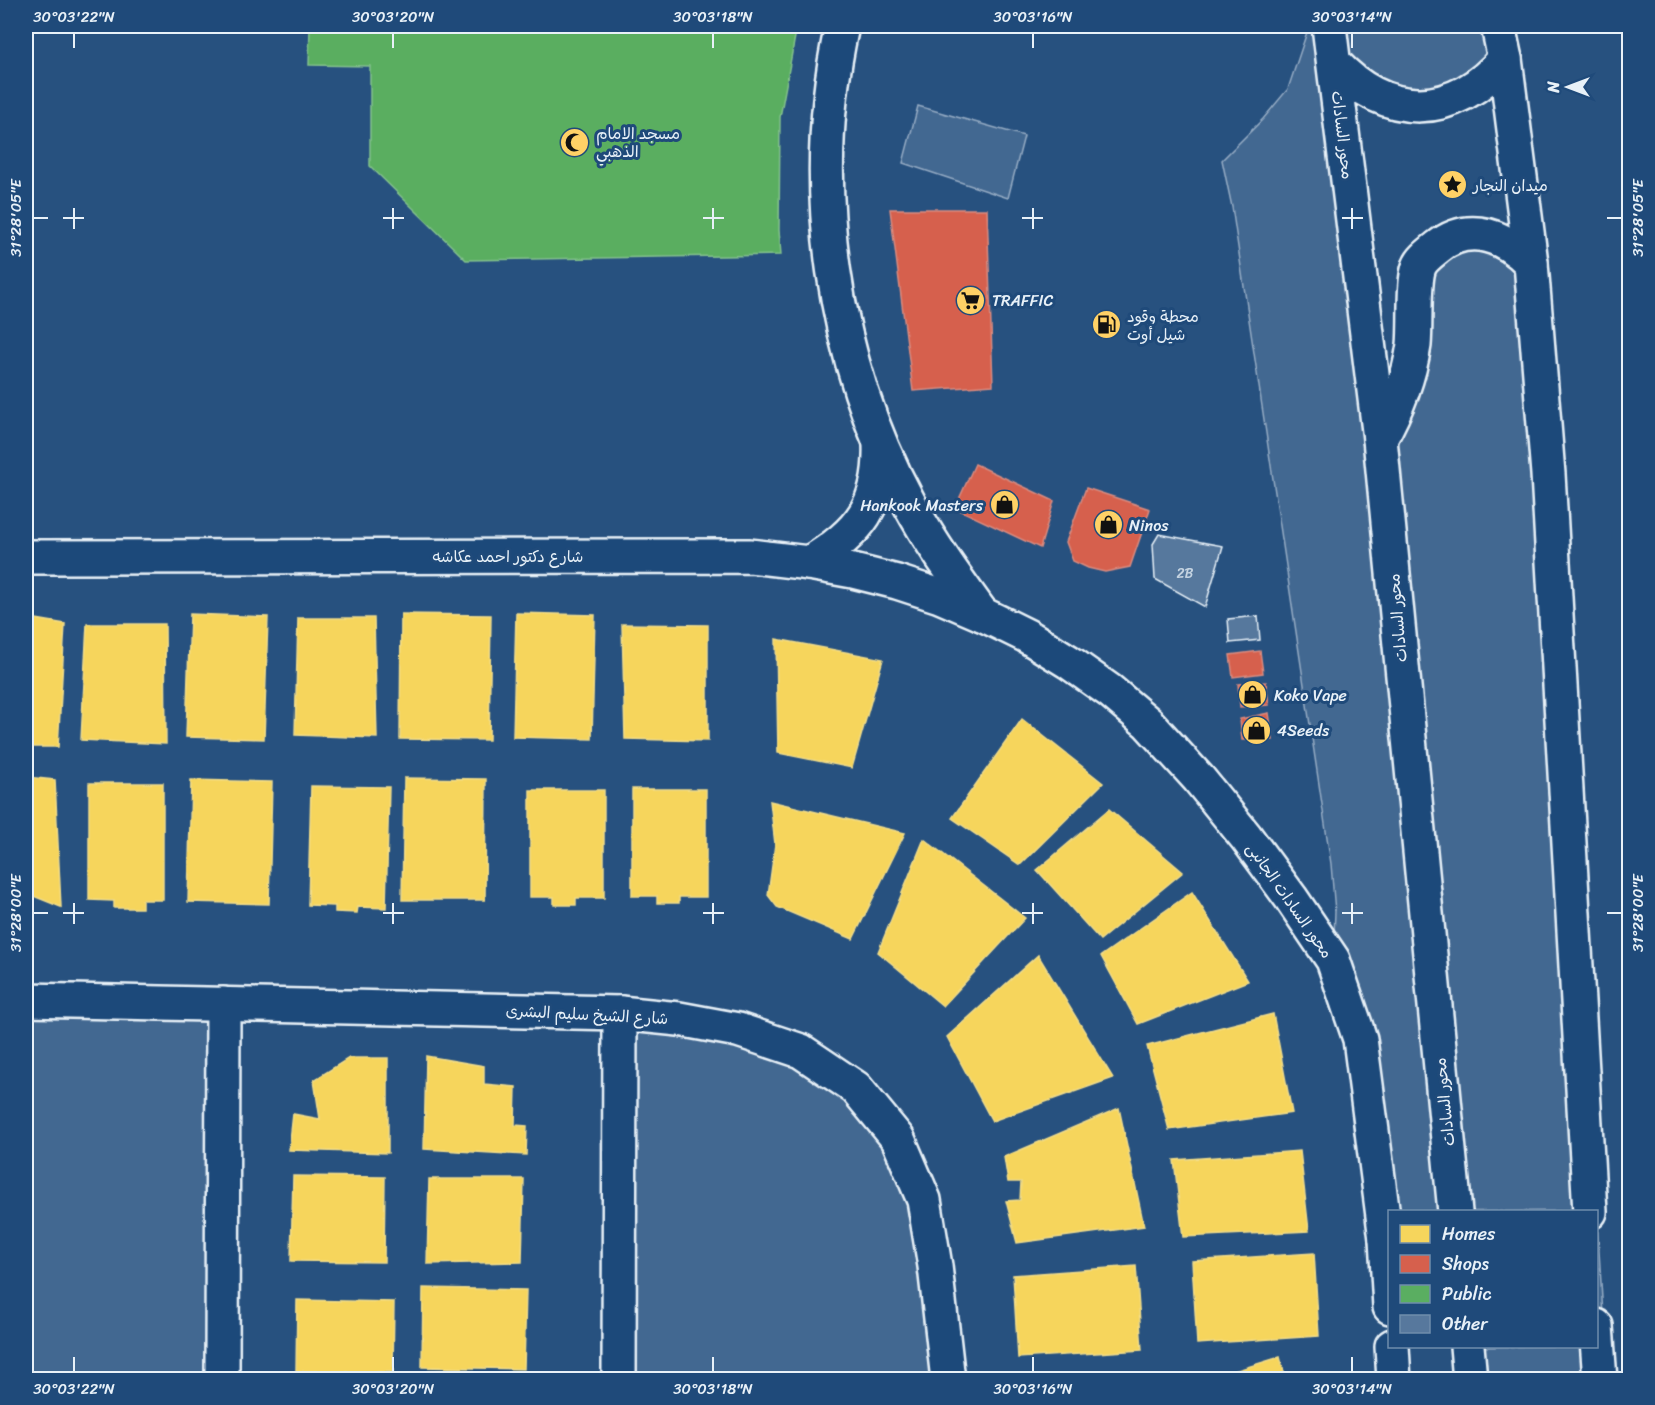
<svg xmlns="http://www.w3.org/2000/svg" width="1655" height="1405" viewBox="0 0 1655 1405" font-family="Sriracha,'Playpen Sans Arabic',sans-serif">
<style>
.green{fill:#436891;stroke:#96acc4;stroke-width:1.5}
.homes{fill:#f6d55c;stroke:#f2dd8b;stroke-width:1.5}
.shops{fill:#d6604d;stroke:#db8c80;stroke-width:1.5}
.public{fill:#5aae61;stroke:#85c28e;stroke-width:1.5}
.building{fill:#57789d;stroke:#e8f1f8;stroke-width:1.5}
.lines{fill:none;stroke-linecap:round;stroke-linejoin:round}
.minor-casing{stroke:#e8f1f8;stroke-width:38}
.major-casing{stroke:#e8f1f8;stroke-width:38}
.minor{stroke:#1f4a7a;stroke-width:33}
.major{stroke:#1f4a7a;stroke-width:33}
.ticks{fill:none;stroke:#e8f1f8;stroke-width:2}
.labels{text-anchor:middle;stroke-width:6;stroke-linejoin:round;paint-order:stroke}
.number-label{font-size:14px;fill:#c4d3e1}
.poi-label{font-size:16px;fill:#e8f1f8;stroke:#1f4a7a;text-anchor:start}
.street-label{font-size:16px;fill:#e8f1f8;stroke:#1f4a7a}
.neatline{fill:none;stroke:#e8f1f8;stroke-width:2}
.ticks-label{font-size:15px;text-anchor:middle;fill:#e8f1f8}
</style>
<rect width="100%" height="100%" fill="#27517f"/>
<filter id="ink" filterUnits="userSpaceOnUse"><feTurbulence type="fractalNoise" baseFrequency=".0167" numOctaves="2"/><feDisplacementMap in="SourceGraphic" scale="12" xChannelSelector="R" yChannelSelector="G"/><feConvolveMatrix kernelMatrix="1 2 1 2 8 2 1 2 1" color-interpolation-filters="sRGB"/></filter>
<g filter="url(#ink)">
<!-- green -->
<g class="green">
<path d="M1309 26H1498L1505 59 1453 99 1349 79 1382 463 1442 243 1520 251 1596 1211 1390 1212 1333 960 1335 912 1331 864 1232 207 1222 160 1263 119 1288 89Z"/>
<path d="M918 106 1024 136 1008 198 903 163Z"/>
<path d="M26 1000 223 1004 222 1379 26 1380Z"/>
<path d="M620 1013 801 1051 898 1139 948 1379 619 1380Z"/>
<path d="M1597 1219 1607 1379H1470L1467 1347 1596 1346Z"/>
</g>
<!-- homes -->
<g class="homes">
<path d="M516 613 595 615 592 739 513 737Z"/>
<path d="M190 614 268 617 264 739 186 737Z"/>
<path d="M401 614 491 615 489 740 400 739Z"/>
<path d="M30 618 65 624 58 747H26V620Z"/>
<path d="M298 618H374L377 738 295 735Z"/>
<path d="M87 624H165L166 744 81 740Z"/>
<path d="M622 624 708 625V741L625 739Z"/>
<path d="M776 639 883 659 852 768 778 753Z"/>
<path d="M1022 719 1103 783 1020 865 952 818Z"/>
<path d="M26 777 55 780 61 907 26 893Z"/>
<path d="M404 778 486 779 485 900H402Z"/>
<path d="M191 780 272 782 269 904 188 902Z"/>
<path d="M89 783H163V900H142V908H114V901L89 900Z"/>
<path d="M311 786 389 787 386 908 358 907 357 913 335 912V906L308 905Z"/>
<path d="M632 789H706V897H679V903H657V896H632Z"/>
<path d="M530 790H604V898H576V905H554V897H530Z"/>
<path d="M770 801 905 833 853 939 777 907 768 895 775 844Z"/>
<path d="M1109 809 1183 872 1100 940 1037 870Z"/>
<path d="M924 839 1025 918 943 1006 878 952Z"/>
<path d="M1192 892 1248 981 1138 1024 1101 956Z"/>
<path d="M1038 955 1113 1078 992 1121 947 1037Z"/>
<path d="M1273 1014 1292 1113 1169 1130 1147 1046Z"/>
<path d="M426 1056 484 1066V1084L516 1087 515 1125 527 1126 526 1155 424 1149Z"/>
<path d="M349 1058H388V1153L289 1150 293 1114 320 1119 314 1080Z"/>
<path d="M1119 1108 1144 1226 1017 1243 1006 1201 1020 1200 1021 1182H1008L1004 1157Z"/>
<path d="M1300 1151 1309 1231 1183 1237 1174 1160Z"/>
<path d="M293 1176 385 1177 384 1262 291 1261Z"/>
<path d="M429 1179H524L522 1262 427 1264Z"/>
<path d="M1314 1253 1319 1336 1197 1344 1192 1261Z"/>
<path d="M1136 1266 1142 1350 1018 1358 1013 1275Z"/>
<path d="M423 1288 526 1290 524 1369 422 1367Z"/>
<path d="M297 1300 394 1302 393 1372 296 1371Z"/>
<path d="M1280 1357 1286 1380H1205Z"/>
</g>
<!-- shops -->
<g class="shops">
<path d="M890 209H987L993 385 913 391Z"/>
<path d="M975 464 1054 501 1040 548 955 508Z"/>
<path d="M1086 488 1150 509 1130 567 1105 572 1088 568 1073 561 1066 542Z"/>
<path d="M1260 651 1263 673 1233 677 1230 655Z"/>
<path d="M1266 682 1269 705 1240 707 1238 684Z"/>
<path d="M1269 713 1273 740H1242L1240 719Z"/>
</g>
<!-- public -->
<path class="public" d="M310 26H797L780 117 779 230 781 255 466 260 370 166V66L309 65Z"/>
<!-- building -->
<g class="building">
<path d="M1159 534 1223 546 1205 607 1155 579 1153 544Z"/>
<path d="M1258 616 1260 640 1230 643 1228 619Z"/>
</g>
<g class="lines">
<defs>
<g id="minor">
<path d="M842 26C807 184 832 361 909 503 930 542 956 578 982 614"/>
<path d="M26 557 750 556 809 563 853 571 897 582 940 596 982 614 1027 636 1069 662 1110 691 1148 723 1199 779 1246 837 1291 898 1333 960 1360 1039 1386 1239 1390 1307"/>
<path d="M809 563C860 533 882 504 880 444"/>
<path d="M26 1000 620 1013 679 1019 738 1030 801 1051 856 1088 898 1139 924 1200 935 1266 948 1380"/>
<path d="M1392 1346 1394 1380"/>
<path d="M222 1380 223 1004"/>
<path d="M619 1380 620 1013"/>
</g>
<g id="major">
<path d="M1329 26 1380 439 1455 1212"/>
<path d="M1498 26 1505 59 1531 263 1548 474 1590 1212"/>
<path d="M1334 63C1387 120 1454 119 1505 59"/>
<path d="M1380 439C1397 409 1409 379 1414 345 1416 325 1413 283 1419 267 1422 259 1432 252 1438 247 1470 221 1506 237 1531 263"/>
<path d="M1386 1239 1390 1238"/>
<path d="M1596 1326 1600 1380"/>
<path d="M1467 1346 1470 1380"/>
</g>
</defs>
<!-- minor casing -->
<use href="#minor" class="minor-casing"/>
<!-- major casing -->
<use href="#major" class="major-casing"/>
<!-- minor -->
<use href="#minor" class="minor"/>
<!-- major -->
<use href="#major" class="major"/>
</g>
</g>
<!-- ticks -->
<path class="ticks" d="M74 33V48M393 33V48M713 33V48M1033 33V48M1352 33V48M74 208V229M393 208V229M713 208V229M1033 208V229M1352 208V229M33 218H48M63 218H84M383 218H404M703 218H724M1022 218H1043M1342 218H1363M1607 218H1622M74 903V924M393 903V924M713 903V924M1033 903V924M1352 903V924M33 913H48M63 913H84M383 913H404M703 913H724M1022 913H1043M1342 913H1363M1607 913H1622M74 1357V1372M393 1357V1372M713 1357V1372M1033 1357V1372M1352 1357V1372"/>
<!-- icons -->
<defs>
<symbol id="mosque-disc" viewBox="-11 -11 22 22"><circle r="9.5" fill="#ffd166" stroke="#1f4a7a"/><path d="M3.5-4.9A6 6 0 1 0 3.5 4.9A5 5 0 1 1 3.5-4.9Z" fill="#111"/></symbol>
<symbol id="sight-disc" viewBox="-11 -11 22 22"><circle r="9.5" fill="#ffd166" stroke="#1f4a7a"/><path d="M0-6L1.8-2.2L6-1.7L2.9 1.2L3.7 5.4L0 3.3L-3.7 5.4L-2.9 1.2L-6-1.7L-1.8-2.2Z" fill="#111"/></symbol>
<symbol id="supermarket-disc" viewBox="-11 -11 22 22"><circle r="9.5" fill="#ffd166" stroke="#1f4a7a"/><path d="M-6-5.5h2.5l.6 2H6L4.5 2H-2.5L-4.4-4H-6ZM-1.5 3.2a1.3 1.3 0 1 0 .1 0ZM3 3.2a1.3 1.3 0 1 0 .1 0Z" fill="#111"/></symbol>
<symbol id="fuel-disc" viewBox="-11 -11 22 22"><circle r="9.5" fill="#ffd166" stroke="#1f4a7a"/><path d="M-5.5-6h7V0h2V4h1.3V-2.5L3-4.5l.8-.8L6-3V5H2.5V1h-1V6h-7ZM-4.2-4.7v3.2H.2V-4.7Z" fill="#111"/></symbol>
<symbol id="shop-disc" viewBox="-11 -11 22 22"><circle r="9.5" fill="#ffd166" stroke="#1f4a7a"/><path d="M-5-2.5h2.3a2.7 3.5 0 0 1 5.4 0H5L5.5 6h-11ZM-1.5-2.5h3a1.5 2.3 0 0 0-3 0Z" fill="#111"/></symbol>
</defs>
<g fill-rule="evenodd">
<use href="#mosque-disc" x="558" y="126" width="33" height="33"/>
<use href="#sight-disc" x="1436" y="168" width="33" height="33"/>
<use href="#supermarket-disc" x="954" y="284" width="33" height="33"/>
<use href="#fuel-disc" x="1090" y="308" width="33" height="33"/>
<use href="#shop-disc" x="988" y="488" width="33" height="33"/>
<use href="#shop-disc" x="1092" y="508" width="33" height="33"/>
<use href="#shop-disc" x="1236" y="678" width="33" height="33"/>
<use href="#shop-disc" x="1240" y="714" width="33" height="33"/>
</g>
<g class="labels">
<!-- number labels -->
<g class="number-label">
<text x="1185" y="578">2B</text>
</g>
<!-- poi labels -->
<g class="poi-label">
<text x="596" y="139">مسجد الامام<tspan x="596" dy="18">الذهبي</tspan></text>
<text x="1473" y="191">ميدان النجار</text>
<text x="992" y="306">TRAFFIC</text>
<text x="1127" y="322">محطة وقود<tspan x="1127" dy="18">شيل أوت</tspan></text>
<text x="983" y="511" text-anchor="end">Hankook Masters</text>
<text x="1129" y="531">Ninos</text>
<text x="1274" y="701">Koko Vape</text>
<text x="1277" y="736">4Seeds</text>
</g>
<!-- street labels -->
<g class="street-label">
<text transform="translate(1343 135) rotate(83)" y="6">محور السادات</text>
<text x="508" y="562">شارع دكتور احمد عكاشه</text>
<text transform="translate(1397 618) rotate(-95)" y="6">محور السادات</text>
<text transform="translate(1290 900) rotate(55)" y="6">محور السادات الجانبى</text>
<text transform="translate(587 1014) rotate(3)" y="6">شارع الشيخ سليم البشرى</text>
<text transform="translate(1444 1102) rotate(-96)" y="6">محور السادات</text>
</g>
</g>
<!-- margin -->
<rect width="1655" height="1405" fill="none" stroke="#1f4a7a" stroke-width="66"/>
<!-- legend -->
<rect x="1388" y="1210" width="210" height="138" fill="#1f4a7a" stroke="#6f8dac" stroke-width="1.5"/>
<rect x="1400" y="1225" width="30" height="18" fill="#f6d55c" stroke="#6f8dac" stroke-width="1.5"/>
<text x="1442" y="1240" font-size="18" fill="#e8f1f8">Homes</text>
<rect x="1400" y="1255" width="30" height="18" fill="#d6604d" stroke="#6f8dac" stroke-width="1.5"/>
<text x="1442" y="1270" font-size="18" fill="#e8f1f8">Shops</text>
<rect x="1400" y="1285" width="30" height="18" fill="#5aae61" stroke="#6f8dac" stroke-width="1.5"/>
<text x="1442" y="1300" font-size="18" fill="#e8f1f8">Public</text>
<rect x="1400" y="1315" width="30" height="18" fill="#57789d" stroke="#6f8dac" stroke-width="1.5"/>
<text x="1442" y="1330" font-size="18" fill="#e8f1f8">Other</text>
<!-- north arrow -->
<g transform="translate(1568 87) rotate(270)" stroke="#1f4a7a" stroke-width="4.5" paint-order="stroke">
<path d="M0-4.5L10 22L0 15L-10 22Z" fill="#e8f1f8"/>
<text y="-9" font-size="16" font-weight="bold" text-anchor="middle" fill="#e8f1f8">N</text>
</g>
<rect x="33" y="33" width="1589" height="1339" class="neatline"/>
<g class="ticks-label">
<text x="74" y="22">30°03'22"N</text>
<text x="393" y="22">30°03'20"N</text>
<text x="713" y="22">30°03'18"N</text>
<text x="1033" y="22">30°03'16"N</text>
<text x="1352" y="22">30°03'14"N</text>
<text transform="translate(1638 218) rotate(-90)" y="5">31°28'05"E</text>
<text transform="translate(16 218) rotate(-90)" y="5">31°28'05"E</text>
<text transform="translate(1638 913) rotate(-90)" y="5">31°28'00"E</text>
<text transform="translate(16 913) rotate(-90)" y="5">31°28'00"E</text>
<text x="74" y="1394">30°03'22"N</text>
<text x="393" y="1394">30°03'20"N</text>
<text x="713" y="1394">30°03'18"N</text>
<text x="1033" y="1394">30°03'16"N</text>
<text x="1352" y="1394">30°03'14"N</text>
</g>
</svg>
